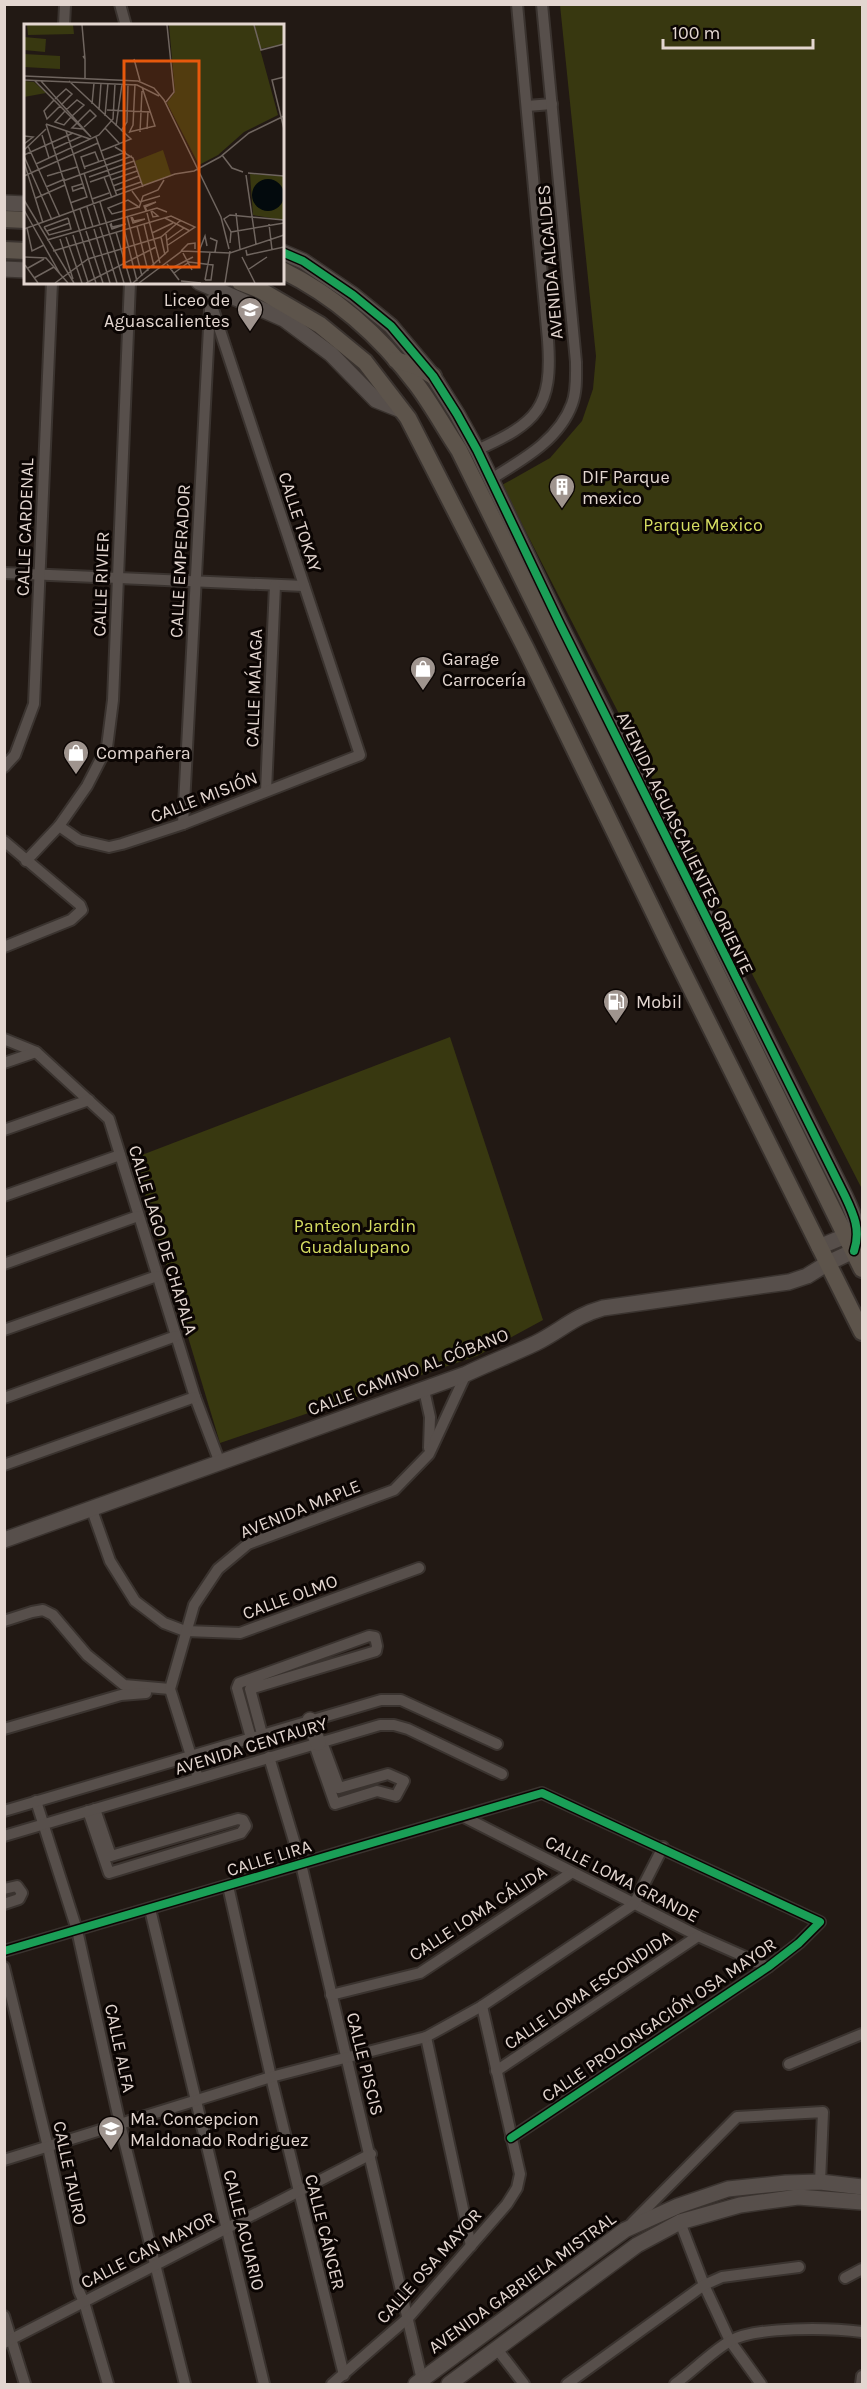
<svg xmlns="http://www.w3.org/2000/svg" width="867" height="2389" viewBox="0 0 867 2389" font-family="Karla,sans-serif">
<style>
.green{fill:#383810}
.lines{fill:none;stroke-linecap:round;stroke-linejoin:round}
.street-casing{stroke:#3a332f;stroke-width:14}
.secondary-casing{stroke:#3a332f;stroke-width:18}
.primary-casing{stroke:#3a332f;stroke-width:20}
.street{stroke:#574f4b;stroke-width:10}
.secondary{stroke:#574f4b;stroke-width:15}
.primary{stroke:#5d544b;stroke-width:16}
.cycleway-casing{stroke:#0b0503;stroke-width:11}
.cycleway{stroke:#1a9f57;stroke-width:8}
.labels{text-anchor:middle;stroke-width:6;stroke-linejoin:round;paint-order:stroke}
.street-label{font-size:18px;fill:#e3d6d0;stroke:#0b0503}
.poi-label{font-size:18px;fill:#e3d6d0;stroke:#0b0503;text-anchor:start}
.park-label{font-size:18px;fill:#d6dd62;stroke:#0b0503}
.inset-road{fill:none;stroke:#6f655f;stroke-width:1.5}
.view{fill:#e8590c;fill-opacity:0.15;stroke:#e8590c;stroke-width:3}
.inset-edge{fill:none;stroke:#e3d6d0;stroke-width:3}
</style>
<rect width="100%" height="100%" fill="#221914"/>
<!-- green -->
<g class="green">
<path d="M560 5H862V1189L502 485 550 458 582 421 593 389 596 356Z"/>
<path d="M450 1037 543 1320 477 1356 220 1443 134 1158Z"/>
</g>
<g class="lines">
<defs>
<g id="street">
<path d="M120 4 126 26"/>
<path d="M64 26 65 5"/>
<path d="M527 106 552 104"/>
<path d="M477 450C537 423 553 408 548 340L517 4"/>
<path d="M491 479C522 460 559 440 572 404 577 391 576 376 576 362L542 4"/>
<path d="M4 573 304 586"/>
<path d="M4 767 15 755 34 704 52 282"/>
<path d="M266 791 275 585"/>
<path d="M183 824 210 309"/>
<path d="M59 826 79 840 109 847 122 844 183 824 360 755 210 300"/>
<path d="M4 841 80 905 82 910 71 920 4 947"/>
<path d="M26 861 59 826 87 786 107 747 113 700 130 282"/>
<path d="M4 1039 36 1052 109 1119 195 1397 220 1463"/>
<path d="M4 1063 36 1052"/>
<path d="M4 1130 89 1100"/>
<path d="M4 1196 120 1155"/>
<path d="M4 1264 138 1216"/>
<path d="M4 1330 157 1276"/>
<path d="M424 1390 430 1417 429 1448"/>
<path d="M4 1398 176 1336"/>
<path d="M4 1465 195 1397"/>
<path d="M92 1510 110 1561 135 1601 164 1623 185 1631 240 1633 419 1568"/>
<path d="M4 1621 32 1612 43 1610 53 1615 87 1655 124 1685 170 1689"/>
<path d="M4 1729 121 1695 146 1693"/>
<path d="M251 1738 237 1688 239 1683 369 1636 375 1637 377 1646 376 1651 250 1689 262 1734"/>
<path d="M314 1744 335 1804 377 1791 396 1796 404 1781 388 1774 339 1788 322 1742"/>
<path d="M269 1757 301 1864 422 2380"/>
<path d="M198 1778 170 1689 194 1605 218 1569 248 1544 394 1490 429 1454 466 1374"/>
<path d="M36 1801 77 1930 120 2124 185 2384"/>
<path d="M4 1811 381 1700H401L497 1744"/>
<path d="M88 1811 109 1873 241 1833 246 1826 243 1820 238 1819 111 1856 95 1809"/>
<path d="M464 1817 698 1936 768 1967"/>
<path d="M4 1836 380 1725H394L408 1729 502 1774"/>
<path d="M228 1886 271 2077 344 2375"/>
<path d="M4 1889 17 1886 22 1893 19 1899 4 1904"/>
<path d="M150 1909 264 2384"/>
<path d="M4 1951 542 1793 820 1922 799 1943 768 1967 511 2138"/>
<path d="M4 1967 48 2147 79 2291 84 2302 108 2384"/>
<path d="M331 1995 420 1973 571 1873"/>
<path d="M426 2037 471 2246"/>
<path d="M789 2064 862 2034"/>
<path d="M496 2071 698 1936"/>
<path d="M4 2160 271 2077 426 2037 482 2006 634 1904 663 1847"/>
<path d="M680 2222 704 2285 730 2341 761 2384"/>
<path d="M632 2223 737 2117 823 2112 820 2182"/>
<path d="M845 2278 862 2269"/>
<path d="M4 2316 25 2384"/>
<path d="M4 2343 371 2154"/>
<path d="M497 2349 524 2384"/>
<path d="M332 2384 409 2317 507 2204 517 2188 520 2174 482 2006"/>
<path d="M567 2384 704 2285 722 2277 799 2267"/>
<path d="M675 2384C693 2371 710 2353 730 2341 756 2326 831 2328 862 2332"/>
<path d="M861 2384 862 2376"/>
</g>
<g id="secondary">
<path d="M4 203 26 204"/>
<path d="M282 252 303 261 353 295 391 326 433 376 457 414 477 450 560 624 845 1196C854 1215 861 1230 854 1251"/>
<path d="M4 269 26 270"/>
<path d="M199 282 284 319 331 354 376 400 401 410"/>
<path d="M819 1247 855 1232"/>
<path d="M4 1540 466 1374C489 1363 513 1354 536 1343 562 1330 574 1316 603 1308L789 1282 807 1276 828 1263 862 1247"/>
<path d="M310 1720 318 1743"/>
<path d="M416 2384 625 2230 678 2206 728 2189 786 2183 820 2182 862 2187"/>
<path d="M449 2384 637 2245 680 2222 740 2205 798 2197 862 2202"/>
</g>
<g id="primary">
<path d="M4 219 26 220"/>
<path d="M4 250 26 251"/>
<path d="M282 270C335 296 381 337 417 385 432 405 445 429 459 450L862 1269"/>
<path d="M240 282 260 290 320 325 365 362 408 418 526 649 673 952 862 1332"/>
<path d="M396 360 418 367 433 376"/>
</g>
</defs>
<!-- street casing -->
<use href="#street" class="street-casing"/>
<!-- secondary casing -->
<use href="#secondary" class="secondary-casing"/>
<!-- primary casing -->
<use href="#primary" class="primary-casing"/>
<!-- street -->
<use href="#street" class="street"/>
<!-- secondary -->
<use href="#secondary" class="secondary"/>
<!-- primary -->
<use href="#primary" class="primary"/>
<defs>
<g id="cycleway">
<path d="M282 252 303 261 353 295 391 326 433 376 457 414 477 450 560 624 845 1196C854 1215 861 1230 854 1251"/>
<path d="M4 1951 542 1793 820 1922 799 1943 768 1967 511 2138"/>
</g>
</defs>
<!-- cycleway casing -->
<use href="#cycleway" class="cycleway-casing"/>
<!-- cycleway -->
<use href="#cycleway" class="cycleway"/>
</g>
<!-- icons -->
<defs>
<symbol id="school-pin" viewBox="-11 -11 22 30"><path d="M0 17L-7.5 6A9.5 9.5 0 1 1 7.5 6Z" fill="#9f948e" stroke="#0b0503"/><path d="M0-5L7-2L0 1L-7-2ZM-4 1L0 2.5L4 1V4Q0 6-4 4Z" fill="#fff"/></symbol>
<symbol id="building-pin" viewBox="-11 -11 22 30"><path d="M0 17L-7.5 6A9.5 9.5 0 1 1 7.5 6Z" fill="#9f948e" stroke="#0b0503"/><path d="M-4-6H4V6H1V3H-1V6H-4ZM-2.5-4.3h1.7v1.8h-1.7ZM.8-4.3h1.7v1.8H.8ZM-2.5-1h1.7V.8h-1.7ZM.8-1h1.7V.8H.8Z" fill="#fff"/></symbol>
<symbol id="shop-pin" viewBox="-11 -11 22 30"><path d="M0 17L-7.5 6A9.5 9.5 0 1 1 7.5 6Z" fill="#9f948e" stroke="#0b0503"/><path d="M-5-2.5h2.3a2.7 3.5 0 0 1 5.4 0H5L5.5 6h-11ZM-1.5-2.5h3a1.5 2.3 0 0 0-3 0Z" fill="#fff"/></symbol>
<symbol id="fuel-pin" viewBox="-11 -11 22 30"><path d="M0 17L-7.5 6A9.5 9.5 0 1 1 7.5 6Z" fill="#9f948e" stroke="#0b0503"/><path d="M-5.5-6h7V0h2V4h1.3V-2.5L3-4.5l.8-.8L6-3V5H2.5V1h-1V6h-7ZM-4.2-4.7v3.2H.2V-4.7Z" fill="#fff"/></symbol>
</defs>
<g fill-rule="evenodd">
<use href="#school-pin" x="235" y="295" width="30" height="40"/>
<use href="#building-pin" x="547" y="472" width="30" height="40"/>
<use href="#shop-pin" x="408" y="654" width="30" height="40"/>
<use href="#shop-pin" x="61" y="738" width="30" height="40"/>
<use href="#fuel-pin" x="601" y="987" width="30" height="40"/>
<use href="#school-pin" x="96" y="2114" width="30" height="40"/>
</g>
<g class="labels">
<!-- street labels -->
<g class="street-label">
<text transform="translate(550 262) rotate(-95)" y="6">AVENIDA ALCALDES</text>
<text transform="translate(300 522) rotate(72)" y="6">CALLE TOKAY</text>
<text transform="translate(25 527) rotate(-88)" y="6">CALLE CARDENAL</text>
<text transform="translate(180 561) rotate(-87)" y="6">CALLE EMPERADOR</text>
<text transform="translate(101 584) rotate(-88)" y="6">CALLE RIVIER</text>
<text transform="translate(254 688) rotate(-88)" y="6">CALLE MÁLAGA</text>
<text transform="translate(204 797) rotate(-21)" y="6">CALLE MISIÓN</text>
<text transform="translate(685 843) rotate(64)" y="6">AVENIDA AGUASCALIENTES ORIENTE</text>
<text transform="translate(163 1240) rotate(73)" y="6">CALLE LAGO DE CHAPALA</text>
<text transform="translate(408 1372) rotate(-21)" y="6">CALLE CAMINO AL CÓBANO</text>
<text transform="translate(300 1509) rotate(-22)" y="6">AVENIDA MAPLE</text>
<text transform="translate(290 1597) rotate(-20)" y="6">CALLE OLMO</text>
<text transform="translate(251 1746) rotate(-17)" y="6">AVENIDA CENTAURY</text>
<text transform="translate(269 1858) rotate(-17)" y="6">CALLE LIRA</text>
<text transform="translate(622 1879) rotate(27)" y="6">CALLE LOMA GRANDE</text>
<text transform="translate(478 1913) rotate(-33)" y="6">CALLE LOMA CÁLIDA</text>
<text transform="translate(588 1990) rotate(-34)" y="6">CALLE LOMA ESCONDIDA</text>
<text transform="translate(659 2020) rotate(-34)" y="6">CALLE PROLONGACIÓN OSA MAYOR</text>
<text transform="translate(120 2048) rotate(78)" y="6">CALLE ALFA</text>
<text transform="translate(365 2064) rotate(76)" y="6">CALLE PISCIS</text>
<text transform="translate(70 2173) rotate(78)" y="6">CALLE TAURO</text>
<text transform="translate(244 2230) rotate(76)" y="6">CALLE ACUARIO</text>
<text transform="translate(325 2232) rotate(76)" y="6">CALLE CÁNCER</text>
<text transform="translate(148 2250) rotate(-27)" y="6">CALLE CAN MAYOR</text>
<text transform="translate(429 2266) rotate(-48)" y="6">CALLE OSA MAYOR</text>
<text transform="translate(522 2283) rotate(-36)" y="6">AVENIDA GABRIELA MISTRAL</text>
</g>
<!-- poi labels -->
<g class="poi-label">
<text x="230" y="306" text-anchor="end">Liceo de<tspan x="230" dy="21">Aguascalientes</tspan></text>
<text x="582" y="483">DIF Parque<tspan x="582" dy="21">mexico</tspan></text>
<text x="442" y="665">Garage<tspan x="442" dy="21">Carrocería</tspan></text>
<text x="96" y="759">Compañera</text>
<text x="636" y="1008">Mobil</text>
<text x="130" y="2125">Ma. Concepcion<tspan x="130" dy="21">Maldonado Rodriguez</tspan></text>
</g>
<!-- park labels -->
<g class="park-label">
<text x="703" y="531">Parque Mexico</text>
<text x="355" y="1232">Panteon Jardin<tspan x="355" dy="21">Guadalupano</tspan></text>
</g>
</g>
<!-- overview -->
<g transform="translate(24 24)">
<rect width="260" height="260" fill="#221914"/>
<path d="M3 1H49L50 10 4 11ZM145 1H259V20L236 25 254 91 220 108 194 131 175 141 143 79 151 68ZM0 13 22 15 21 28 0 26ZM0 30 36 32V45L0 43ZM0 57 10 58 22 69 0 73ZM139 126 147 151 119 162 111 137ZM226 150 259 152V196L229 191Z" fill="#383810"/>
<path d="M228 171a16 16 0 1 1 32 0a16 16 0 1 1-32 0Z" fill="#030a0d"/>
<path class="inset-road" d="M58 1 61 35 59 32M230 1 237 26 260 20M61 35V54M110 35 116 57M0 52 114 57 130 64 140 76 197 193 205 225M260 53 248 56 260 105M0 56 113 61 135 72M11 57 67 113 17 57M45 57 107 115 77 127M31 75 42 65 48 70 37 81M30 76 20 87 23 95 36 82M142 78 150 68 143 1M68 80 70 59M42 86 53 76 60 81 48 92M75 86 77 59M83 86 126 88M41 87 31 98 40 101 47 93M81 92 84 59M54 98 66 86 72 92 60 103M53 99 48 104 59 105M22 100 72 259M22 100 66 115M92 102 98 60M81 104 95 119M123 105 124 87M42 107 63 173 46 179M97 107 103 98 104 60M105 108 131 102 118 63M116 108 118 67M105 109 109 101 111 60M18 111 25 134M0 112 9 113 0 120M72 113 93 172M4 122 36 193M91 123 109 134 119 163M29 125 58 112M0 126 22 105M0 131 49 109M198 131 208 144 219 148M0 132 28 196M0 138 19 199M12 140 75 111 89 95 91 60M60 143 102 128M61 145 57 133 71 128 75 138M60 149 76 201M224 149 260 152M222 151 232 220M0 152 74 119M23 152 53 143M65 153 110 137M80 153 88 174M87 156 113 147M39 157 108 132M66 158 112 142M58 160 48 163 49 167 60 163M89 162 115 152M22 163 41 155M91 167 117 158M108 167 116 178 136 172M12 174 41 161M68 175 85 169M0 176 50 259M76 178 100 259M63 183 69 203M115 183 104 176 84 184 88 190 115 183M115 184 119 172 134 166 140 156M56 185 62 205M0 186 36 250M122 187 120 182 132 178 121 183 123 187M127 187 129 193 134 192 128 187M123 189 136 239M212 189 216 225M103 192 118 252M107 193 109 199 121 195 110 197 108 193M141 194 166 207M86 200 88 205 102 200 88 203 87 199M120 200 130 242M245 200 248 226M113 202 124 247M20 203 25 211 47 205 44 194M20 203 44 194M76 203 93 259M3 204 8 227 20 221M0 205 151 150 170 147 196 133 225 109 260 92M70 205 86 259M100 205 113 257M23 207 46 199M62 207 79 259M92 208 107 259M207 208 260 199M128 209 149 199M49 211 64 258M42 213 58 259M137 213 141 231M186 214 193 217 191 228M36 215 49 255M23 216 133 184 143 188M143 216 160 204M206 219 207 208 200 195 206 191 260 196M222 226 223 231 260 223M29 227 147 192 171 203 144 221M157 227 164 220 171 219V225M175 227 181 212 183 222M159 229 168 246M0 233 22 234 44 259M218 233 231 259M143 240 155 256M1 241 14 259M4 244 20 235M146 245 169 233M225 245 243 233M150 249 165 238 189 241 187 256H181M10 254 30 243M181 256 186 229M157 257 177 259M31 259 64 235 137 213 157 196M62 259 132 223M109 259 144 227 142 210M115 259 158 227 206 229 260 211M201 259 206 227"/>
<path class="view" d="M100 37H175V243H100Z"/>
<rect width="260" height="260" class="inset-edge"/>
</g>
<!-- border -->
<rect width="867" height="2389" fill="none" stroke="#e3d6d0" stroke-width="12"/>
<!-- scale -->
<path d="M663 39v9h150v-9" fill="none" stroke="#e3d6d0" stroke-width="3"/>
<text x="672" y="39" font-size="18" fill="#e3d6d0" stroke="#0b0503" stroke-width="4.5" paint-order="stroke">100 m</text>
</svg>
